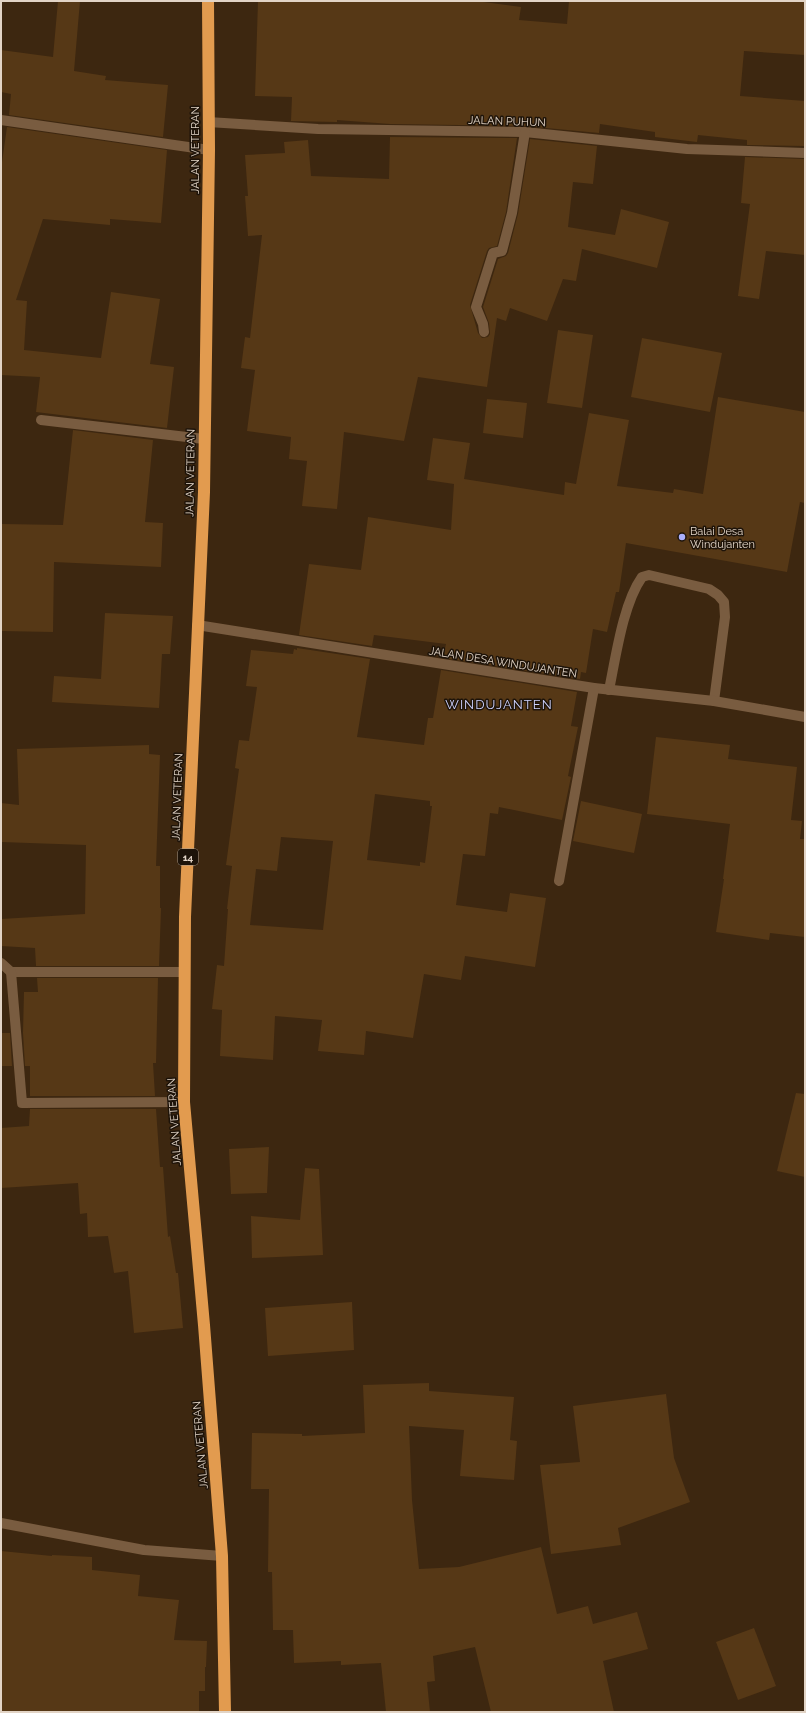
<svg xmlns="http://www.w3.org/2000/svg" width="806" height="1713" viewBox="0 0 806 1713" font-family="Raleway,sans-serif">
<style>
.building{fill:#563816;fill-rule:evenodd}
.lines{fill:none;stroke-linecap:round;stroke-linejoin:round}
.lane{stroke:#795c40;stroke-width:10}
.street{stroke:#795c40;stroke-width:10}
.highway{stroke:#e29b4f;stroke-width:12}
.poi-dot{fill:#aaaffb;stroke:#1d1309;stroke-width:1.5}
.labels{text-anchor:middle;stroke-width:3;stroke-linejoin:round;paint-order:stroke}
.shield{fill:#1d1309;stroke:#a79a8d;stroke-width:1}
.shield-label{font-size:10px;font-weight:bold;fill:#e2d4c6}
.street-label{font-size:11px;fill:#e2d4c6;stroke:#1d1309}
.poi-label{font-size:11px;fill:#e2d4c6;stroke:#1d1309;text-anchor:start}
.quarter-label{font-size:13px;letter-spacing:1px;fill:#ced2fe;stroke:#1d1309}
</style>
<rect width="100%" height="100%" fill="#3d2710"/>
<!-- building -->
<g class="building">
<path d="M58 1H80L74 71 106 76 105 80 168 85 163 137 9 115 11 94 1 92V50L53 57Z"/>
<path d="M258 1H476L521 7 519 20 567 24 569 1H805V55L744 51 740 96 805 101V146L747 145V140L698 135 697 142 655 137V132L600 124 599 133 525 126 390 124 337 120V122L291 121 292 97 255 96Z"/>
<path d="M7 127 167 150 161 223 110 219V225L43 219 16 300 27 301 24 350 101 358 111 292 160 299 150 364 174 367 167 428 36 412 40 377 1 375V169Z"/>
<path d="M390 137 517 138 506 212 497 246 489 248 487 251 470 305 478 333 482 338 488 337 490 334 489 323 483 307 498 259 506 256 508 253 518 214 530 139 597 146 593 184 573 182 568 227 615 235 621 209 669 222 657 268 582 249 576 281 563 279 547 321 510 308 506 321 497 318 487 387 418 377 404 441 344 432 337 509 302 506 307 461 289 459 291 437 247 431 255 370 241 368 245 337 250 338 262 235 248 236 245 196H248L245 155 285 153 284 142 308 140 311 176 389 179Z"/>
<path d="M745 157 805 159V255L766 251 759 299 738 296 750 204 741 203Z"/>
<path d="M558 330 593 335 582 408 547 403Z"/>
<path d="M642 338 722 353 710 412 631 397Z"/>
<path d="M718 397 805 412V503L800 502 787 572 626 543 619 592H616L607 632 593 629 586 673 581 672 580 679 443 658 446 644 374 635 372 646 299 635 309 564 361 570 368 517 451 530 454 484 427 480 433 438 470 443 464 479 564 495 565 482 576 484 589 413 629 420 617 486 673 493 674 489 703 494Z"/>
<path d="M487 399 527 403 523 438 483 433Z"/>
<path d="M73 430 153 440 145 522 163 523 161 567 54 562 53 632 1 631V524L63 525Z"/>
<path d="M105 613 173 616 170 654H162L159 708 52 702 54 676 101 679Z"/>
<path d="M297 648 370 659 357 737 424 745 428 718H433L441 670 577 692 571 726 578 727 568 776 571 777 562 820 499 807 498 814 490 813 485 856 463 854 456 905 507 912 510 893 546 898 535 967 465 956 461 980 424 974 413 1038 366 1031 364 1055 318 1051 322 1020 275 1016 273 1060 220 1056 222 1010 212 1009 217 965 224 966 228 909H227L232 866 226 865 239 769 235 768 239 740 249 741 257 687 246 686 251 650 293 654 294 649 297 650ZM375 794 430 801V806H432L425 863 420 862V866L367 860ZM281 837 333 841 323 930 250 925 256 869 277 871Z"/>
<path d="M656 737 730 745 728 759 797 767 791 820 802 821 800 839H805V937L770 933 769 940 716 932 724 879H723L730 824 647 814Z"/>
<path d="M149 745V754L160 755 156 866H160V908H161L159 966H36L35 948 1 946V919L85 914 86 845 1 842V803L19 805 17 749Z"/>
<path d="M581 801 642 814 634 853 573 841Z"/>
<path d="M37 978H158L156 1063H153L155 1096H30V1066H25L23 1033 24 992H38Z"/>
<path d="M1 1033H10L12 1066H1Z"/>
<path d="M796 1093 805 1094V1177L777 1171Z"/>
<path d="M30 1109H156L160 1167H163L168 1237 170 1236 176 1273H178L183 1328 134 1333 128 1271 114 1273 108 1236 88 1237 87 1213 80 1214 78 1183 1 1188V1128L29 1126Z"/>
<path d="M269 1147 267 1193 231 1194 229 1149Z"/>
<path d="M305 1168 319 1169 323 1255 252 1258 251 1216 300 1220Z"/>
<path d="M352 1302 354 1350 268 1356 265 1308Z"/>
<path d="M429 1383V1391L514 1397 510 1440 517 1441 514 1480 460 1476 464 1430 409 1426 412 1500 419 1569 459 1567 541 1547 557 1614 588 1606 593 1624 637 1612 648 1649 603 1661 614 1712H491L475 1647 433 1656 435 1681 427 1682 430 1712H386L381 1663 341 1665V1661L294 1663 293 1630H273L272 1572H268L269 1489H251L252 1433 302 1434V1436L365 1433 363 1385Z"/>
<path d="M666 1394 674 1458 690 1502 618 1528 621 1545 551 1554 540 1465 580 1462 573 1406Z"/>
<path d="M1 1551 52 1556V1555L92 1557V1570L140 1575 138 1596 179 1600 174 1640 207 1641 206 1667H205V1691H199V1712H1Z"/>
<path d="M754 1628 776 1686 738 1700 716 1642Z"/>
</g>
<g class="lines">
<!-- lane -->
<path class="lane" d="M609 690C616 656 623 604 642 577L649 575 709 589 718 595 724 602 725 617 714 701"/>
<!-- street -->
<g class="street">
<path d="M1 120 209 150"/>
<path d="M208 122 318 129 525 132 687 149 805 153"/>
<path d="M484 332 483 324 476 307 493 253 502 251 512 213 525 132"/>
<path d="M41 420 204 439"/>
<path d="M197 625 594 688 714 701 805 717"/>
<path d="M559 881 594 688"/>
<path d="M1 963 11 972H184"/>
<path d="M11 972 22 1103 184 1102"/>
<path d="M1 1523 144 1550 222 1556"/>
</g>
<!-- highway -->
<path class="highway" d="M208 1 209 150 204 492 185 917 184 1102 204 1325 222 1556 225 1712"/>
</g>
<!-- markers -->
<circle class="poi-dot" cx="682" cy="537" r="4"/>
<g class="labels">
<!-- shield labels -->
<rect class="shield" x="178" y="849" width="20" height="16" rx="3"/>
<g class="shield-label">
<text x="188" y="861">14</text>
</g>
<!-- street labels -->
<g class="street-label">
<text transform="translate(507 121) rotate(2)" y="4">JALAN PUHUN</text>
<text transform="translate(195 150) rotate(-90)" y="4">JALAN VETERAN</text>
<text transform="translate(190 473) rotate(-89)" y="4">JALAN VETERAN</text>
<text transform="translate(503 662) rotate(9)" y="4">JALAN DESA WINDUJANTEN</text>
<text transform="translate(177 797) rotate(-88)" y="4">JALAN VETERAN</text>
<text transform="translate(174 1122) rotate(-94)" y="4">JALAN VETERAN</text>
<text transform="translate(200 1445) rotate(-95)" y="4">JALAN VETERAN</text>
</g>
<!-- poi labels -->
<g class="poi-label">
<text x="690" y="535">Balai Desa<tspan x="690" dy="13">Windujanten</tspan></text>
</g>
<!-- quarter labels -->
<g class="quarter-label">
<text x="499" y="709">WINDUJANTEN</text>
</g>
</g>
<!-- border -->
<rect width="806" height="1713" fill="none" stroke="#e2d4c6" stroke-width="4"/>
</svg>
